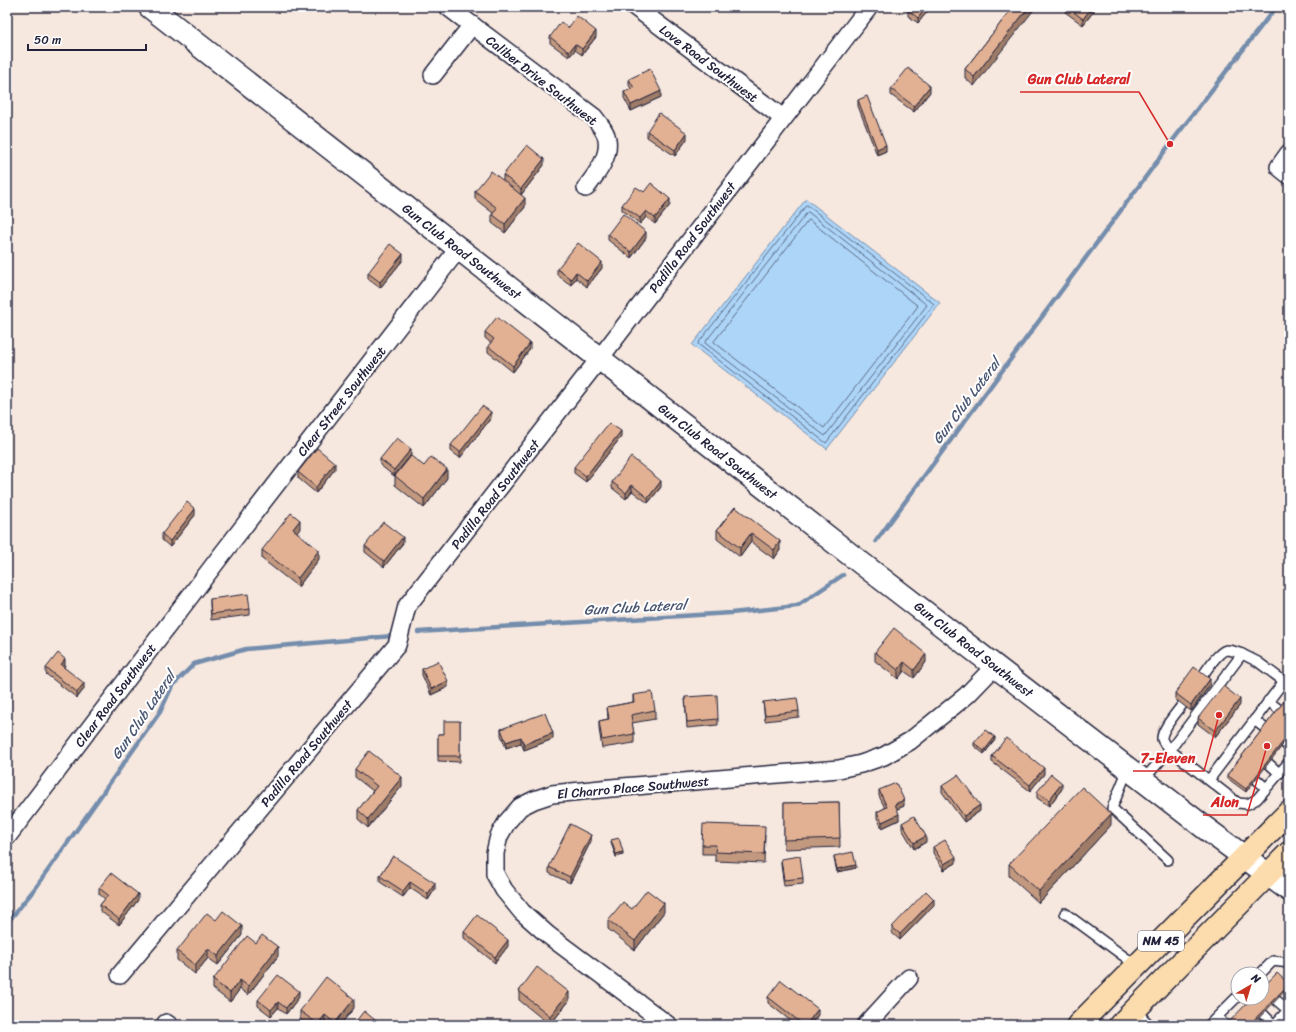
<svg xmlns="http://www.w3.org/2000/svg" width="1296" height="1032" viewBox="0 0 1296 1032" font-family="Sriracha,sans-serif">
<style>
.water{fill:#add5f7;stroke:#758dac}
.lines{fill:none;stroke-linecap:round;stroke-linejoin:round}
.shore{stroke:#5a6a86;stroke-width:1}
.stream{stroke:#758dac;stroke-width:4.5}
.lane-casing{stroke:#22223b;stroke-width:12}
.street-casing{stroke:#22223b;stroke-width:20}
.secondary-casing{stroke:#22223b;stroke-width:25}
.primary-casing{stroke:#22223b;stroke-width:25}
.lane{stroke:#fff;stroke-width:9}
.street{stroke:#fff;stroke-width:17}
.secondary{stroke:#fff;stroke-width:22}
.primary{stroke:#fcdcac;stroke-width:22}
.wall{fill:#c2987f;stroke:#22223b}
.shaded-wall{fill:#9e7c68;stroke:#22223b}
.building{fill:#e2b194;stroke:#22223b}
.labels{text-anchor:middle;stroke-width:4;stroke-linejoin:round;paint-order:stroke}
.shield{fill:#fff;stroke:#646476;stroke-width:1}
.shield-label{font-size:12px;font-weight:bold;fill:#22223b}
.street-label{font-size:13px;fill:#22223b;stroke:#fff}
.water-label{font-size:14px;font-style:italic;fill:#4c5873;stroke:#fff}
.leader{fill:none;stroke:#d62828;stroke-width:1.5}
.callout-dot{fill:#d62828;stroke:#fff;stroke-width:1.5}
.callout-label{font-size:14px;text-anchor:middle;font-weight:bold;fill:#d62828;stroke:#fff;stroke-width:4;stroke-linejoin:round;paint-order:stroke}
</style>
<rect width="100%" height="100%" fill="#f6e8df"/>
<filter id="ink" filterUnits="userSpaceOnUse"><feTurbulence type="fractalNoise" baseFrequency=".025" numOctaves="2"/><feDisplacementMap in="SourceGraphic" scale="8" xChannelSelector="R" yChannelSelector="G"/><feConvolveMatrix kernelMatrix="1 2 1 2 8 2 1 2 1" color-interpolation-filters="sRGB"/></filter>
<g filter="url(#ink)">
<!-- water -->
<path class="water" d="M806 199 940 303 827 449 692 345Z"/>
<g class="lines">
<!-- shore -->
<g class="shore">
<path d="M807 205 934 304 826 443 698 344Z"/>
<path d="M808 212 927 305 825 436 705 343Z"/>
<path d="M809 220 918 306 824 428 714 342Z"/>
</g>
<!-- stream -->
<g class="stream">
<path d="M876 541 1170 144 1276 7"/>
<path d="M418 632 731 613 797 606 843 575"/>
<path d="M7 923 37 886 160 712 172 686 194 664 246 649 392 636"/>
</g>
<defs>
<g id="lane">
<path d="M1201 678C1206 671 1218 652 1226 650 1231 650 1237 652 1242 654"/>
<path d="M1268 701 1280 710"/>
<path d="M1182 705C1177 712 1161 730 1162 739 1163 743 1167 747 1170 750L1238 803 1248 804 1257 799 1289 762"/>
<path d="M1254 720 1266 729"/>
<path d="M1284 743 1289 747"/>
<path d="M1268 763 1279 773"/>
<path d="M1128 769 1112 808 1168 860"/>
<path d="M1256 779 1266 788"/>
<path d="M1143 780 1170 750 1242 654 1258 662 1289 685"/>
<path d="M1209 780 1284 681"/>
<path d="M1065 913 1137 966"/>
<path d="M1260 974 1273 961 1289 963"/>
<path d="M1246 998 1251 1002"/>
<path d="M1276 1000 1288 1010"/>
<path d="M1134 1010 1150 1025"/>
<path d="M1263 1014 1274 1025"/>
<path d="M1217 1017 1225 1025"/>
<path d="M1209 1025 1238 996"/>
<path d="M1274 1025 1289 1009"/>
</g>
<g id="street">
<path d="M448 7 594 117C599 124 606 131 607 139 610 158 596 174 586 188"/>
<path d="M635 7 783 118"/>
<path d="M433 75 472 25"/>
<path d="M1289 153 1279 167 1289 175"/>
<path d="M7 837 223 553 459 248"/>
<path d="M120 975 397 645 407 606 600 358 869 7"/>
<path d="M166 1023 169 1025"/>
<path d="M668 1025 548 935 522 912 504 890 495 874V853L499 836 507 822 520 807 534 800 552 794 611 788 839 769 861 764 884 756 910 741 967 695 995 666"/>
<path d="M866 1025 909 978"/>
</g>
<path id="secondary" d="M150 7 852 556 1205 828 1289 890"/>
<g id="primary">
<path d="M1078 1025 1289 812"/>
<path d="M1120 1025 1289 853"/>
</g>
</defs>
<!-- lane casing -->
<use href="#lane" class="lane-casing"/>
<!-- street casing -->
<use href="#street" class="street-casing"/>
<!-- secondary casing -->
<use href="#secondary" class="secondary-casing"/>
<!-- primary casing -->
<use href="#primary" class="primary-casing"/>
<!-- lane -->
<use href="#lane" class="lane"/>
<!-- street -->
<use href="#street" class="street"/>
<!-- secondary -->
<use href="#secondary" class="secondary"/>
<!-- primary -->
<use href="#primary" class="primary"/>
</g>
<!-- wall -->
<g class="wall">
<path d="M931 7 918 23 908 16V10Z"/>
<path d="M1013 7 974 86 965 78V69Z"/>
<path d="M1065 7H1094V11L1083 25 1065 12Z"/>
<path d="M550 37H596L582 55 575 50 569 57 550 43Z"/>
<path d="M629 79 661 97 631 111 624 98V92L631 89 629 85Z"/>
<path d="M891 89 930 92 914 112 891 95Z"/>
<path d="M858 100 886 151 877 155 858 106Z"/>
<path d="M647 131 687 139 675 156 647 137Z"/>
<path d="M544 165 521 195 525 207 505 233 492 223V214L493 213 475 199V191L503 181V175Z"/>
<path d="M644 192 670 205 655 224 646 217 640 224 622 210V205Z"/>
<path d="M608 234 646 238 631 258 608 240Z"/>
<path d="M403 260 380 288 368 279V273Z"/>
<path d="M602 268 587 287 576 278 571 285 557 275V269Z"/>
<path d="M485 332 530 349 513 372 488 352V346L491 343 485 338Z"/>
<path d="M491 418 460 458 451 451V445Z"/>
<path d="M621 437 586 482 574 473V467Z"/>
<path d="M411 455 394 476 380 465V459Z"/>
<path d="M424 466 447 478 424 508 395 485V476Z"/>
<path d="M335 469 316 493 298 478V472Z"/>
<path d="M612 482 661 487 648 503 632 491 626 499 612 488Z"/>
<path d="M735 507 780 550 774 559 751 542 740 557 717 539V530Z"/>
<path d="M195 515 170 547 162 540V534Z"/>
<path d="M300 529 297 532 319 559 298 587 262 559V550Z"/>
<path d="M403 543 384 567 365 552V546Z"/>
<path d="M210 599 250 609V615L211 620 210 605Z"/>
<path d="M875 652 926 662 914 678 904 671 898 679 875 661Z"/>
<path d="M65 665 64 667 84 689 77 698 46 674V668Z"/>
<path d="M422 669 448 687 431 695 422 675Z"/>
<path d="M1210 685 1191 711 1175 699V693Z"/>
<path d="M633 695 655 710V719L632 723 634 734V743L602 748 599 729V721L608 719 607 707 633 702Z"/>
<path d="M1289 695 1246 792 1227 778V775Z"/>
<path d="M685 697 718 719V725L687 728Z"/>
<path d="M763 702 799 711V717L765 721Z"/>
<path d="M1240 705 1215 737 1198 724V718Z"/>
<path d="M460 721V762L438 761V734H444Z"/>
<path d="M501 729 553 739 524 750 521 743 506 748 501 735Z"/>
<path d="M995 740 984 754 974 746V743Z"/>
<path d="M992 756 1044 774 1030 791 992 762Z"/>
<path d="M355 769 402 786 368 828 358 819V810L373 791 355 777Z"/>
<path d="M942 786 980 811 964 822 942 792Z"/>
<path d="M1062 789 1049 806 1037 798V792Z"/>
<path d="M879 790 904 806 897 809 899 820 882 828 877 818V812L885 808 879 796Z"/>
<path d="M839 802 840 847 784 849V803Z"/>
<path d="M902 823 926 842 914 849 902 829Z"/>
<path d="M1111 825 1039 903 1009 876V864Z"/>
<path d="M765 835 764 863 715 861V854H702V845Z"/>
<path d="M611 840 623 855 616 857 611 843Z"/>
<path d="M591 841 570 883 549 873V867Z"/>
<path d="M933 847 956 863 944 870 933 853Z"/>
<path d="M393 856 435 889 428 900 410 888 403 897 380 882V876Z"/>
<path d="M834 856 856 868 837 872 834 859Z"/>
<path d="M781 859 803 878V884L784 886 781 865Z"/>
<path d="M99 888 138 900 119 925 100 911V905L105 899 99 894Z"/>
<path d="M934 905 900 940 892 933V927Z"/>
<path d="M632 909 664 912 635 950 608 929V920Z"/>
<path d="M216 920 242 935 218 965 208 958 195 974 177 960V951Z"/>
<path d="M464 932 508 946 495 963 464 938Z"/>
<path d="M256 943 278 956 248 995 240 989 230 1002 213 989V980Z"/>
<path d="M519 991 569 1001 550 1025 519 1000Z"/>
<path d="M299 997 286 1014 278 1008 271 1016 258 1006V1000Z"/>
<path d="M768 997 818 1015 810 1025H796L768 1003Z"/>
<path d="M354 1008 340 1025H327L325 1024 324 1025H307L300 1019V1011Z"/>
</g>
<!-- shaded-wall -->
<g class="shaded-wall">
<path d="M926 7H931L918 23V18Z"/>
<path d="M1029 7H1036L974 86V77Z"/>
<path d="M1092 7H1094V11L1083 25V19Z"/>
<path d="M596 31V37L582 55V49Z"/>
<path d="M575 44V50L569 57V52Z"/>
<path d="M930 86V92L914 112V106Z"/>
<path d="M661 91V97L631 111V105Z"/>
<path d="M687 133V139L675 156V150Z"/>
<path d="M886 145V151L877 155V149Z"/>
<path d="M544 159V165L521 195V189Z"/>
<path d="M525 198V207L505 233V224Z"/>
<path d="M670 199V205L655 224V218Z"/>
<path d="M646 211V217L640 224V218Z"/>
<path d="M646 232V238L631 258V252Z"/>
<path d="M403 254V260L380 288V282Z"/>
<path d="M602 262V268L587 287V281Z"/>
<path d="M576 272V278L571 285V279Z"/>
<path d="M530 343V349L513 372V366Z"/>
<path d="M491 412V418L460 458V452Z"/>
<path d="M621 431V437L586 482V476Z"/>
<path d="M411 449V455L394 476V470Z"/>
<path d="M335 463V469L316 493V487Z"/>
<path d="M447 469V478L424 508V499Z"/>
<path d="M661 481V487L648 503V498Z"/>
<path d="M632 485V491L626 499V493Z"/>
<path d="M195 509V515L170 547V541Z"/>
<path d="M300 520V529L293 538V529Z"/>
<path d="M751 533V542L740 557V548Z"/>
<path d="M403 537V543L384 567V561Z"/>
<path d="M780 541V550L774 559V550Z"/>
<path d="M319 550V559L298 587V578Z"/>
<path d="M926 654V662L914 678V670Z"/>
<path d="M65 659V665L61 671V665Z"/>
<path d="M904 662V671L898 679V670Z"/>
<path d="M1210 679V685L1191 711V705Z"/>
<path d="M448 681V687L431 695V689Z"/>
<path d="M84 683V689L77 698V692Z"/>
<path d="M1240 699V705L1215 737V731Z"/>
<path d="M553 733V739L524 750V744Z"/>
<path d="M1289 734V737L1246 792V789Z"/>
<path d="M521 737V743L506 748V742Z"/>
<path d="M995 737V740L984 754V751Z"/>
<path d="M1044 768V774L1030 791V785Z"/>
<path d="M402 777V786L368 828V819Z"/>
<path d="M1062 783V789L1049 806V800Z"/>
<path d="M904 800V806L895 810V804Z"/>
<path d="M980 805V811L964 822V816Z"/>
<path d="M899 814V820L882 828V822Z"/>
<path d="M1111 814V825L1039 903V891Z"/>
<path d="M591 835V841L570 883V877Z"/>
<path d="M926 836V842L914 849V843Z"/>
<path d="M623 852V855L616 857V854Z"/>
<path d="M956 857V863L944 870V864Z"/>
<path d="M856 865V868L837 872V869Z"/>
<path d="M410 882V888L403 897V891Z"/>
<path d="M435 883V889L428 900V894Z"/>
<path d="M138 894V900L119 925V919Z"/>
<path d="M934 899V905L900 940V934Z"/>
<path d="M664 903V912L635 950V941Z"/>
<path d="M242 926V935L218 965V956Z"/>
<path d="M508 940V946L495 963V957Z"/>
<path d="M278 947V956L248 995V986Z"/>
<path d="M208 949V958L195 974V965Z"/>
<path d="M240 980V989L230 1002V993Z"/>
<path d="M1289 984V987L1252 1025H1249Z"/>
<path d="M299 991V997L286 1014V1008Z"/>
<path d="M569 992V1001L550 1025V1016Z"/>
<path d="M354 999V1008L340 1025H335V1023Z"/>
<path d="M278 1002V1008L271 1016V1010Z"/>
<path d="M818 1009V1015L810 1025H806Z"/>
<path d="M325 1015V1024L324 1025H318Z"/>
</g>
<!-- building -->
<g class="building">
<path d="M910 7H926L918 18 908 10Z"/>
<path d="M1013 7H1029L974 77 965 69Z"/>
<path d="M1067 7H1092L1083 19Z"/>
<path d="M577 16 596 31 582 49 575 44 569 52 550 37 561 22 568 28Z"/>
<path d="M908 68 930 86 914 106 891 89Z"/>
<path d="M650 69 661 91 631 105 624 92 634 88 629 79Z"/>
<path d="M867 96 886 145 877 149 858 100Z"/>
<path d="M659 113 687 133 675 150 647 131Z"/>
<path d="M527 145 544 159 521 189 503 175Z"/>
<path d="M491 171 525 198 505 224 492 214 497 208 475 191Z"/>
<path d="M651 183 670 199 655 218 646 211 640 218 622 205 636 187 644 192Z"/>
<path d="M623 214 646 232 631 252 608 234Z"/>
<path d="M578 243 602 262 587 281 576 272 571 279 557 269Z"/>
<path d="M390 244 403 254 380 282 368 273Z"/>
<path d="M497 317 530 343 513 366 488 346 494 339 485 332Z"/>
<path d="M482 406 491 412 460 452 451 445Z"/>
<path d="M609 423 621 431 586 476 574 467Z"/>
<path d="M397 438 411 449 394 470 380 459Z"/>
<path d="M317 448 335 463 316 487 298 472Z"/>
<path d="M411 456 424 466 431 457 447 469 424 499 395 476Z"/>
<path d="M631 457 661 481 648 498 632 485 626 493 612 482Z"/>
<path d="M187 502 195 509 170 541 162 534Z"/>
<path d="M735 507 780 541 774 550 751 533 740 548 717 530Z"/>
<path d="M291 513 300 520 293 529 319 550 298 578 262 550Z"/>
<path d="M383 522 403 537 384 561 365 546Z"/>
<path d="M248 594 250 609 211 614 210 599Z"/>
<path d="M894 628 926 654 914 670 904 662 898 670 875 652Z"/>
<path d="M58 653 65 659 61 665 84 683 77 692 46 668Z"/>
<path d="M438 661 448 681 431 689 422 669Z"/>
<path d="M1194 667 1210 679 1191 705 1175 693Z"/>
<path d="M1223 686 1240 699 1215 731 1198 718Z"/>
<path d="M652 692 655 710 631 715 634 734 602 740 599 721 609 719 607 707 634 702 633 695Z"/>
<path d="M717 695 718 719 687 722 685 697Z"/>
<path d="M1289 695V734L1246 789 1227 775Z"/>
<path d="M797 698 799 711 765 715 763 702Z"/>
<path d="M545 713 553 733 524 744 521 737 506 742 501 729Z"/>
<path d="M444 721H460V756H438V734H444Z"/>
<path d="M985 730 995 737 984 751 974 743Z"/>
<path d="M1006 738 1044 768 1030 785 992 756Z"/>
<path d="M369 751 402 777 368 819 358 810 377 786 355 769Z"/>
<path d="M1051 774 1062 783 1049 800 1037 792Z"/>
<path d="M958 775 980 805 964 816 942 786Z"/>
<path d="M896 783 904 800 895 804 899 814 882 822 877 812 887 807 879 790Z"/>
<path d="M1082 787 1111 814 1039 891 1009 864Z"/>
<path d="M839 802 840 838 784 840V803Z"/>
<path d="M914 816 926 836 914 843 902 823Z"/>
<path d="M570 824 591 835 570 877 549 867Z"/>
<path d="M703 824 765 826 764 854 715 852 716 845H702Z"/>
<path d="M619 838 623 852 616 854 611 840Z"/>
<path d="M945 840 956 857 944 864 933 847Z"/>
<path d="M853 852 856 865 837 869 834 856Z"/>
<path d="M393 856 435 883 428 894 410 882 403 891 380 876Z"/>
<path d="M800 856 803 878 784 880 781 859Z"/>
<path d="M111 873 138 894 119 919 100 905 108 895 99 888Z"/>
<path d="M647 890 664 903 635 941 608 920 623 902 632 909Z"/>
<path d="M926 891 934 899 900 934 892 927Z"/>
<path d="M223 911 242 926 218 956 208 949 195 965 177 951 207 913 216 920Z"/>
<path d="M477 915 508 940 495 957 464 932Z"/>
<path d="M262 935 278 947 248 986 240 980 230 993 213 980 247 936 256 943Z"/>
<path d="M537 967 569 992 550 1016 519 991Z"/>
<path d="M1277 973 1289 984 1249 1025H1226L1252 998H1262V988Z"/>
<path d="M278 975 299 991 286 1008 278 1002 271 1010 258 1000Z"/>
<path d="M326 977 354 999 335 1023 325 1015 318 1024 300 1011Z"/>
<path d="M781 980 818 1009 806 1025H804L768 997Z"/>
<path d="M364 1011 381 1025H353Z"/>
<path d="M618 1023 621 1025H616Z"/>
</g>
</g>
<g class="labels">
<!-- shield labels -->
<rect class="shield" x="1138" y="931" width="46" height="20" rx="3"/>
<g class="shield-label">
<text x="1161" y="945">NM 45</text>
</g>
<!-- street labels -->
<g class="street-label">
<text transform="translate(709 63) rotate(37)" y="5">Love Road Southwest</text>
<text transform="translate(542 80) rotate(38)" y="5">Caliber Drive Southwest</text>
<text transform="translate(692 237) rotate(-53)" y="5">Padilla Road Southwest</text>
<text transform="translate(462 251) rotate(38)" y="5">Gun Club Road Southwest</text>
<text transform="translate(341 401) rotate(-52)" y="5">Clear Street Southwest</text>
<text transform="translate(718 451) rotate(38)" y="5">Gun Club Road Southwest</text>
<text transform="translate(495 494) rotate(-52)" y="5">Padilla Road Southwest</text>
<text transform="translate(974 649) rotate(38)" y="5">Gun Club Road Southwest</text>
<text transform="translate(115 695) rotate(-53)" y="5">Clear Road Southwest</text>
<text transform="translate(306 753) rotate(-50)" y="5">Padilla Road Southwest</text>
<text transform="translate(633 787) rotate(-5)" y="5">El Charro Place Southwest</text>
</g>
<!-- water labels -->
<g class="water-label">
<text transform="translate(966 401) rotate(-53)" y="5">Gun Club Lateral</text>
<text transform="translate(635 607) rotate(-3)" y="5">Gun Club Lateral</text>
<text transform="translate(143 715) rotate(-56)" y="5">Gun Club Lateral</text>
</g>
</g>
<!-- callouts -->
<path class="leader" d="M1170 144L1139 92H1020M1219 715L1204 771H1133M1267 746L1247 815H1203"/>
<g class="callout-dot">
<circle cx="1170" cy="144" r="4"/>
<circle cx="1219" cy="715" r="4"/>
<circle cx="1267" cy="746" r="4"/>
</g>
<g class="callout-label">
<text x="1079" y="84">Gun Club Lateral</text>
<text x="1168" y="763">7-Eleven</text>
<text x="1225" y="807">Alon</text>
</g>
<!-- margin -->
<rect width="1296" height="1032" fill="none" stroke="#fff" stroke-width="24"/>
<rect x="12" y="12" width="1272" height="1008" fill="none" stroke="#22223b" stroke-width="1.5" filter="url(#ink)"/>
<!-- north arrow -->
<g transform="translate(1250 986) rotate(38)"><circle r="19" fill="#ffffff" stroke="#a7a7b1"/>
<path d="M0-3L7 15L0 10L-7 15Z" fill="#c8321e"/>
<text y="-6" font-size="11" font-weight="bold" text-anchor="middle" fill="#22223b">N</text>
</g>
<!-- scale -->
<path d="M28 44v6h118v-6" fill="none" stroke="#22223b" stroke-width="2"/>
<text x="34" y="44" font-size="12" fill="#22223b" stroke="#ffffff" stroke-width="3" paint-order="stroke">50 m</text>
</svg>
